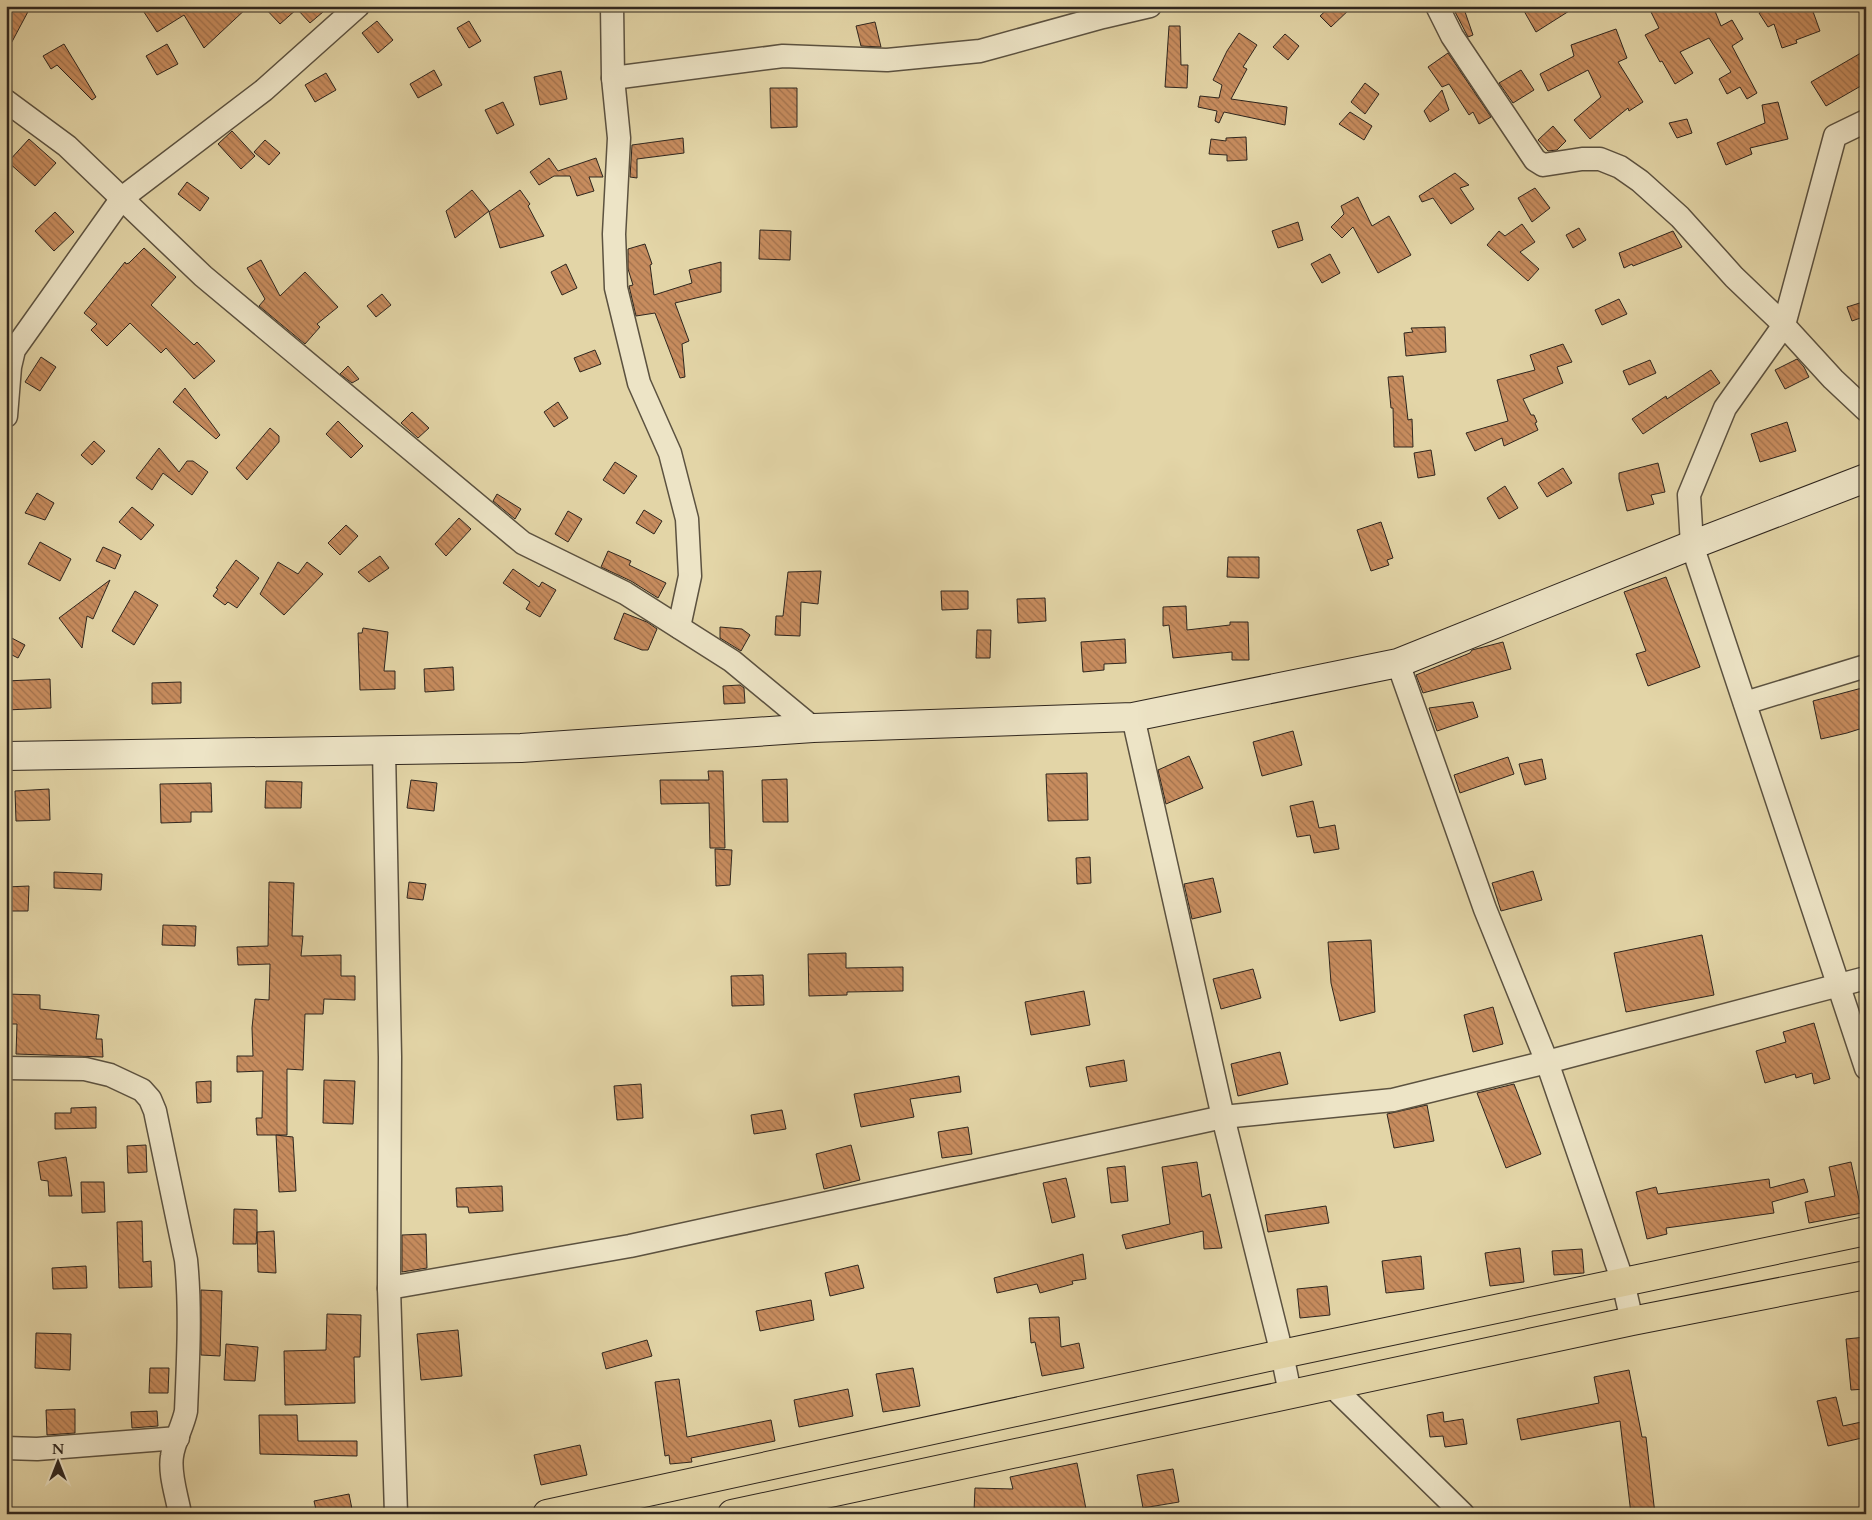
<svg xmlns="http://www.w3.org/2000/svg" width="1872" height="1520" viewBox="0 0 1872 1520" font-family="Cardo,serif">
<style>
.building{fill:url(#building-back-hatch);stroke:#2f261e}
.lines{fill:none;stroke-linecap:round;stroke-linejoin:round}
.street-casing{stroke:#5c5240;stroke-width:25}
.secondary-casing{stroke:#2f261e;stroke-width:30}
.primary-casing{stroke:#2f261e;stroke-width:30}
.street{stroke:#ede4c6;stroke-width:22}
.secondary{stroke:#ede4c6;stroke-width:28}
.primary{stroke:#e3d5a7;stroke-width:28}
</style>
<defs>
<pattern id="building-back-hatch" width="6" height="6" patternUnits="userSpaceOnUse" patternTransform="scale(1.25)"><rect width="6" height="6" fill="#c78c5e"/><path d="M-1 5l2 2M0 0l6 6M5-1l2 2" fill="none" stroke="#a2724d"/></pattern>
</defs>
<rect width="100%" height="100%" fill="#e3d5a7"/>
<filter id="stains"><feTurbulence type="fractalNoise" baseFrequency=".004" numOctaves="4"/><feColorMatrix values="0 0 0 0 .2 0 0 0 0 .09 0 0 0 0 .02 0 0 0 .5 -.17"/></filter>
<radialGradient id="worn" r=".72"><stop offset=".6" stop-color="#630" stop-opacity="0"/><stop offset="1" stop-color="#630" stop-opacity=".3"/></radialGradient>
<!-- building -->
<g class="building">
<path d="M6 6H31L6 53Z"/>
<path d="M140 6H249L204 48 184 15 157 32Z"/>
<path d="M263 6H330L310 23 297 9 280 24Z"/>
<path d="M1331 6H1353L1331 27 1320 16Z"/>
<path d="M1452 6H1463L1473 35 1468 37Z"/>
<path d="M1532 6H1577L1536 32 1524 11Z"/>
<path d="M1662 6H1713L1721 26 1732 20 1743 39 1732 46 1757 93 1747 99 1740 87 1727 94 1719 79 1731 72 1709 38 1680 52 1693 73 1675 84 1662 61 1660 62 1645 35 1659 28 1651 12Z"/>
<path d="M1768 6H1811L1820 31 1796 40 1797 43 1782 48 1774 24 1768 27 1759 13 1768 8Z"/>
<path d="M377 21 393 40 378 53 362 33Z"/>
<path d="M469 21 481 41 469 48 457 28Z"/>
<path d="M875 22 881 47 861 46 856 26Z"/>
<path d="M1169 26H1180L1181 65H1188L1187 88 1165 87Z"/>
<path d="M1616 29 1627 58 1618 62 1643 102 1629 111 1628 108 1590 139 1574 120 1601 97 1588 70 1548 91 1540 74 1574 56 1571 45Z"/>
<path d="M1239 33 1257 45 1243 67 1247 69 1231 99 1287 107 1285 125 1224 112 1219 123 1215 121 1217 111 1198 107 1200 96 1219 98 1222 85 1213 80 1227 51Z"/>
<path d="M1285 34 1299 46 1288 60 1273 47Z"/>
<path d="M64 44 96 97 92 100 57 65 51 69 43 56Z"/>
<path d="M167 44 178 64 157 75 146 56Z"/>
<path d="M1866 50V83L1826 106 1811 82Z"/>
<path d="M1448 53 1491 117 1479 124 1473 112 1469 115 1449 84 1442 87 1428 67Z"/>
<path d="M434 70 442 85 418 98 410 84Z"/>
<path d="M1521 70 1534 90 1513 103 1499 83Z"/>
<path d="M561 71 567 99 540 105 534 77Z"/>
<path d="M326 73 336 90 315 102 305 85Z"/>
<path d="M1365 83 1379 94 1365 114 1351 102Z"/>
<path d="M770 88H797V127L771 128Z"/>
<path d="M1442 90 1449 110 1430 122 1424 111Z"/>
<path d="M503 102 514 125 497 134 485 110Z"/>
<path d="M1778 102 1788 139 1750 148 1752 154 1726 165 1717 143 1765 123 1762 105Z"/>
<path d="M1350 112 1372 126 1364 140 1339 124Z"/>
<path d="M1687 119 1692 133 1677 138 1669 123Z"/>
<path d="M1553 126 1566 141 1557 150 1548 151 1538 140Z"/>
<path d="M232 131 255 156 241 169 218 144Z"/>
<path d="M1246 137 1247 160 1227 161V155L1209 154 1211 139 1226 141V138Z"/>
<path d="M683 138 684 153 637 159V178L630 177 632 145Z"/>
<path d="M29 139 56 163 35 186 8 162Z"/>
<path d="M265 140 280 153 269 165 254 152Z"/>
<path d="M549 158 558 171 596 158 603 177H589L594 191 577 196 570 176H554L539 185 530 172Z"/>
<path d="M1455 173 1469 185 1460 188 1474 209 1451 224 1433 198 1422 202 1419 196Z"/>
<path d="M187 182 209 198 200 211 178 194Z"/>
<path d="M1535 188 1550 208 1532 222 1518 198Z"/>
<path d="M472 190 489 211 455 238 446 211Z"/>
<path d="M520 190 530 204 528 206 544 236 500 248 489 212Z"/>
<path d="M1358 197 1372 226 1389 216 1411 255 1378 273 1353 227 1342 238 1331 227 1344 214 1341 206Z"/>
<path d="M55 212 74 232 54 251 35 231Z"/>
<path d="M1298 222 1303 240 1278 248 1272 231Z"/>
<path d="M1522 224 1535 242 1520 252 1539 269 1528 281 1487 245 1499 231 1505 236Z"/>
<path d="M1579 228 1586 240 1573 248 1566 235Z"/>
<path d="M760 230 791 231 790 260 759 259Z"/>
<path d="M1673 231 1682 247 1633 266 1632 264 1624 268 1619 253Z"/>
<path d="M645 244 652 264 650 265 654 295 692 283 689 270 721 262V292L675 303 689 341 682 344 685 377 680 378 655 313 636 316 629 286 633 285 628 269V249Z"/>
<path d="M144 248 176 277 151 305 194 345 197 342 215 361 194 379 166 348 161 353 130 323 107 346 91 330 97 324 84 313 125 262 126 264 129 263Z"/>
<path d="M1330 254 1340 273 1322 283 1311 264Z"/>
<path d="M261 260 280 296 305 272 338 307 317 324 320 327 305 344 259 306 265 299 247 268Z"/>
<path d="M566 264 577 288 562 295 551 272Z"/>
<path d="M382 294 391 305 376 317 367 306Z"/>
<path d="M1619 299 1627 314 1602 325 1595 310Z"/>
<path d="M1866 301V316L1852 321 1847 307Z"/>
<path d="M1445 327 1446 352 1406 356 1404 333 1413 332 1411 328Z"/>
<path d="M1563 344 1572 362 1557 367 1563 383 1523 399 1531 415H1534L1537 422 1535 423 1538 430 1504 446 1502 438 1475 451 1466 433 1508 421 1497 380 1535 370 1530 355Z"/>
<path d="M595 350 601 364 580 372 574 358Z"/>
<path d="M41 357 56 367 40 391 25 382Z"/>
<path d="M1797 359 1804 367 1809 377 1785 389 1775 370Z"/>
<path d="M1650 360 1656 373 1629 385 1623 371Z"/>
<path d="M348 366 359 379 352 383 340 374Z"/>
<path d="M1711 370 1720 383 1643 434 1632 419 1666 396 1667 399Z"/>
<path d="M1403 376 1408 420 1412 419 1413 447H1394L1393 408H1391L1388 377Z"/>
<path d="M185 388 220 435 216 439 173 402Z"/>
<path d="M558 402 568 418 554 427 544 412Z"/>
<path d="M412 412 429 428 418 438 401 423Z"/>
<path d="M338 421 363 446 351 458 326 434Z"/>
<path d="M1787 422 1796 451 1760 462 1751 434Z"/>
<path d="M270 428 279 436V442L247 480 236 468Z"/>
<path d="M94 441 105 451 92 465 81 455Z"/>
<path d="M159 448 179 472 187 461H193L208 472 192 495 163 473 152 490 136 478Z"/>
<path d="M1431 450 1435 475 1418 478 1414 453Z"/>
<path d="M615 462 637 476 624 494 603 480Z"/>
<path d="M1658 463 1665 492 1651 495 1654 504 1627 511 1619 479V473Z"/>
<path d="M1563 468 1572 483 1547 497 1538 483Z"/>
<path d="M1505 486 1518 508 1499 519 1487 498Z"/>
<path d="M37 493 54 503 45 520 25 513Z"/>
<path d="M497 494 521 509 515 519 493 501Z"/>
<path d="M132 507 154 525 141 540 119 522Z"/>
<path d="M644 510 662 521 654 534 636 523Z"/>
<path d="M568 511 582 519 568 542 555 534Z"/>
<path d="M459 518 471 529 446 556 435 544Z"/>
<path d="M1381 522 1393 558 1387 560 1389 565 1371 571 1357 530Z"/>
<path d="M346 525 358 536 340 555 328 543Z"/>
<path d="M40 542 71 559 60 581 28 564Z"/>
<path d="M103 547 121 555 115 569 96 561Z"/>
<path d="M608 551 631 561 629 565 666 583 658 598 631 581 601 567Z"/>
<path d="M380 556 389 568 369 582 358 572Z"/>
<path d="M1228 557H1259V578L1227 577Z"/>
<path d="M236 560 259 578 237 608 228 602 225 605 213 596 218 589 216 588Z"/>
<path d="M278 562 298 574 307 562 323 574 284 615 260 594Z"/>
<path d="M513 569 539 587 542 582 556 590 540 617 526 609 530 602 503 583Z"/>
<path d="M821 571 818 604 801 602 800 636 775 635 776 616H783L788 572Z"/>
<path d="M1666 577 1700 667 1648 686 1636 654 1646 651 1624 592Z"/>
<path d="M110 580 93 619 87 616 82 648 59 618Z"/>
<path d="M135 591 158 605 134 645 112 631Z"/>
<path d="M941 591H968V609L942 610Z"/>
<path d="M1045 598 1046 621 1018 623 1017 599Z"/>
<path d="M1186 606 1187 630 1230 625V622H1248L1249 660H1232V652L1173 658 1169 625 1163 626V607Z"/>
<path d="M624 613 647 622 657 629 648 650H642L614 639Z"/>
<path d="M720 627 742 629 750 635 741 651 720 638Z"/>
<path d="M363 628 388 632 384 671H395V689L360 690 358 633H362Z"/>
<path d="M977 630H991L990 658H976Z"/>
<path d="M6 635 25 645 18 658 6 652Z"/>
<path d="M1125 639 1126 663 1104 664V670L1083 672 1081 642Z"/>
<path d="M1503 642 1511 669 1423 693 1416 675 1470 653 1472 650Z"/>
<path d="M453 667 454 690 425 692 424 669Z"/>
<path d="M50 679 51 708 6 710V681Z"/>
<path d="M181 682V703L152 704V683Z"/>
<path d="M740 685 744 688 745 703 724 704 723 686Z"/>
<path d="M1862 688 1866 700V727L1847 733 1821 739 1813 701Z"/>
<path d="M1473 702 1478 717 1437 731 1429 708Z"/>
<path d="M1293 731 1302 765 1262 776 1253 742Z"/>
<path d="M1189 756 1203 788 1166 804 1158 770Z"/>
<path d="M1508 757 1514 774 1460 793 1454 775Z"/>
<path d="M1542 759 1546 779 1525 785 1519 764Z"/>
<path d="M708 771H723L725 848H710L709 803 661 804 660 780H709Z"/>
<path d="M1087 773 1088 820 1048 821 1046 774Z"/>
<path d="M787 779 788 822H763L762 780Z"/>
<path d="M411 780 437 783 434 811 407 808Z"/>
<path d="M266 781 302 782 301 808H265Z"/>
<path d="M211 783 212 812H191V822L161 823 160 784Z"/>
<path d="M49 789 50 820 16 821 15 791Z"/>
<path d="M1313 801 1319 828 1335 825 1339 849 1314 853 1310 835 1297 837 1290 806Z"/>
<path d="M715 849 732 850 730 885 716 886Z"/>
<path d="M1090 857 1091 883 1077 884 1076 858Z"/>
<path d="M1533 871 1542 900 1501 911 1492 883Z"/>
<path d="M54 872 102 874 101 890 54 888Z"/>
<path d="M1213 878 1221 912 1192 919 1184 884Z"/>
<path d="M269 882 294 883 292 936H303L301 956 341 955V976H355V1000L324 999 323 1014H305L303 1070 287 1069V1135H257L256 1118H262L263 1071 237 1072V1056H253L252 1028 255 999 269 1000 270 964 238 965 237 947 268 946Z"/>
<path d="M409 882 426 884 423 900 407 898Z"/>
<path d="M29 886 28 911H6V887Z"/>
<path d="M163 925 196 926 195 946 162 945Z"/>
<path d="M1702 935 1714 995 1626 1012 1614 953Z"/>
<path d="M1371 940 1375 1012 1340 1021 1331 983 1328 942Z"/>
<path d="M846 953V968L903 967V991L847 992V995L809 996 808 954Z"/>
<path d="M1253 969 1261 998 1221 1009 1213 979Z"/>
<path d="M763 975 764 1005 732 1006 731 976Z"/>
<path d="M1084 991 1090 1025 1031 1035 1025 1002Z"/>
<path d="M6 994 40 995V1009L99 1015 96 1039H102L103 1057 16 1054 17 1024H6Z"/>
<path d="M1493 1007 1503 1044 1473 1052 1464 1015Z"/>
<path d="M1814 1023 1830 1079 1814 1084 1812 1073 1796 1078 1795 1074 1765 1083 1756 1051 1786 1042 1783 1032Z"/>
<path d="M1280 1052 1288 1084 1238 1096 1231 1064Z"/>
<path d="M1124 1060 1127 1081 1090 1087 1086 1067Z"/>
<path d="M959 1076 961 1092 910 1099 914 1117 861 1127 854 1094Z"/>
<path d="M324 1080 355 1081 353 1124 323 1123Z"/>
<path d="M211 1081V1102L197 1103 196 1082Z"/>
<path d="M641 1084 643 1118 617 1120 614 1086Z"/>
<path d="M1514 1084 1541 1154 1506 1168 1477 1093Z"/>
<path d="M1427 1105 1434 1141 1394 1148 1387 1114Z"/>
<path d="M96 1107V1128L55 1129V1113H71V1108Z"/>
<path d="M782 1110 786 1129 754 1134 751 1115Z"/>
<path d="M968 1127 972 1154 942 1158 938 1132Z"/>
<path d="M276 1135 293 1137 296 1191 279 1192Z"/>
<path d="M146 1145 147 1172 128 1173 127 1146Z"/>
<path d="M851 1145 860 1180 824 1189 816 1154Z"/>
<path d="M66 1157 72 1196H49L48 1181 41 1180 38 1162Z"/>
<path d="M1197 1162 1202 1197 1210 1194 1222 1248 1204 1249 1203 1231 1126 1249 1122 1235 1170 1224 1162 1167Z"/>
<path d="M1851 1162 1862 1213 1809 1223 1805 1202 1835 1196 1829 1167Z"/>
<path d="M1125 1166 1128 1201 1111 1203 1107 1168Z"/>
<path d="M1066 1178 1075 1217 1052 1223 1043 1183Z"/>
<path d="M1769 1179 1770 1188 1804 1179 1808 1192 1772 1202 1774 1213 1666 1228 1667 1234 1647 1239 1636 1192 1656 1187 1658 1194Z"/>
<path d="M81 1182H104L105 1212 82 1213Z"/>
<path d="M502 1186 503 1211 469 1213 468 1207H457L456 1188Z"/>
<path d="M1326 1206 1329 1223 1268 1232 1265 1215Z"/>
<path d="M234 1209 257 1210V1232L274 1231 276 1273 258 1272 257 1232 256 1244H233Z"/>
<path d="M142 1221 143 1262 151 1261 152 1287 119 1288 117 1222Z"/>
<path d="M426 1234 427 1268 402 1272V1235Z"/>
<path d="M1520 1248 1524 1282 1490 1286 1485 1253Z"/>
<path d="M1582 1249 1584 1273 1554 1275 1552 1251Z"/>
<path d="M1083 1254 1086 1279 1072 1281 1073 1284 1040 1293 1037 1284 997 1293 994 1278Z"/>
<path d="M1421 1256 1424 1289 1386 1293 1382 1261Z"/>
<path d="M858 1265 864 1288 830 1296 825 1273Z"/>
<path d="M86 1266 87 1288 53 1289 52 1268Z"/>
<path d="M1327 1286 1330 1315 1300 1318 1297 1289Z"/>
<path d="M201 1290 222 1291 220 1356 201 1355Z"/>
<path d="M811 1300 814 1320 760 1331 756 1311Z"/>
<path d="M327 1314 361 1315 360 1357H354L355 1403 285 1405 284 1351 326 1350Z"/>
<path d="M1059 1317 1061 1347 1079 1343 1084 1368 1042 1376 1035 1342 1031 1343 1029 1318Z"/>
<path d="M458 1330 462 1376 421 1380 417 1334Z"/>
<path d="M36 1333 71 1334 70 1370 35 1368Z"/>
<path d="M1866 1337V1389L1851 1390 1846 1339Z"/>
<path d="M647 1340 652 1356 606 1369 602 1353Z"/>
<path d="M226 1344 258 1347 255 1381 224 1380Z"/>
<path d="M150 1368H169L168 1393H149Z"/>
<path d="M913 1368 920 1406 883 1412 876 1374Z"/>
<path d="M1629 1370 1642 1437H1646L1655 1514H1631L1620 1421 1521 1440 1517 1419 1599 1403 1594 1377Z"/>
<path d="M679 1379 687 1437 771 1420 775 1441 691 1458 692 1462 670 1464 669 1455 665 1456 655 1382Z"/>
<path d="M848 1389 853 1416 799 1427 794 1400Z"/>
<path d="M1836 1397 1843 1426 1866 1421V1437L1828 1446 1817 1401Z"/>
<path d="M75 1409V1433L47 1435 46 1410Z"/>
<path d="M157 1411 158 1426 132 1428 131 1412Z"/>
<path d="M1443 1412 1444 1422 1463 1419 1467 1444 1445 1447 1443 1436 1430 1437 1427 1415Z"/>
<path d="M259 1415H297L298 1441H357V1456L260 1454Z"/>
<path d="M580 1445 587 1475 541 1485 534 1455Z"/>
<path d="M1077 1463 1086 1509 1064 1514H1018L974 1511 975 1488 1013 1489 1010 1477Z"/>
<path d="M1173 1469 1179 1502 1143 1508 1137 1475Z"/>
<path d="M349 1494 353 1514H317L314 1501Z"/>
</g>
<g class="lines">
<defs>
<g id="street">
<path d="M612 6 613 78 619 138 614 234 616 288 639 383 670 453 687 519 690 576 679 627"/>
<path d="M1437 6 1452 36 1535 160 1543 165 1582 159H1600L1620 167 1640 181 1680 217 1734 277 1778 319 1833 379 1866 410"/>
<path d="M613 78 783 56 887 60 980 51 1103 17 1150 6"/>
<path d="M6 101 67 146 203 276 523 543 625 593 732 661 813 728"/>
<path d="M1866 121 1835 136 1784 325 1725 408 1689 495 1692 545 1866 1068"/>
<path d="M6 416 10 367 14 350 122 198 264 90 358 6"/>
<path d="M1398 663 1485 909 1547 1062 1623 1282 1632 1321"/>
<path d="M1745 703 1866 666"/>
<path d="M1133 717 1223 1117 1282 1354 1290 1393"/>
<path d="M384 750 390 1057 389 1288 396 1514"/>
<path d="M6 1068 85 1069 110 1075 142 1090 150 1099 155 1111 186 1260C191 1310 188 1361 186 1411 183 1426 174 1441 172 1456 169 1474 177 1496 180 1514"/>
<path d="M389 1288 630 1246 1223 1117 1393 1100 1547 1062 1866 978"/>
<path d="M1331 1385 1463 1514"/>
<path d="M6 1448 37 1449 178 1438"/>
</g>
<path id="secondary" d="M6 756 521 748 813 728 1133 717 1398 663 1692 545 1866 478"/>
<g id="primary">
<path d="M547 1514 1282 1354 1866 1231"/>
<path d="M732 1514 1632 1321 1866 1275"/>
</g>
</defs>
<!-- street casing -->
<use href="#street" class="street-casing"/>
<!-- secondary casing -->
<use href="#secondary" class="secondary-casing"/>
<!-- primary casing -->
<use href="#primary" class="primary-casing"/>
<!-- street -->
<use href="#street" class="street"/>
<!-- secondary -->
<use href="#secondary" class="secondary"/>
<!-- primary -->
<use href="#primary" class="primary"/>
</g>
<!-- margin -->
<rect width="1872" height="1520" fill="none" stroke="#e3d5a7" stroke-width="25"/>
<rect x="8" y="8" width="1857" height="1505" fill="none" stroke="#2f261e" stroke-width="2.5"/>
<rect x="12" y="12" width="1847" height="1495" fill="none" stroke="#2f261e"/>
<!-- north arrow -->
<g transform="translate(58 1462)" stroke="#ede4c6" stroke-width="4" paint-order="stroke">
<path d="M0-4L9 19L0 12L-9 19Z" fill="#2f261e"/>
<text y="-8" font-size="14" font-weight="bold" text-anchor="middle" fill="#2f261e">N</text>
</g>
<rect width="100%" height="100%" filter="url(#stains)"/>
<rect width="100%" height="100%" fill="url(#worn)"/>
</svg>
